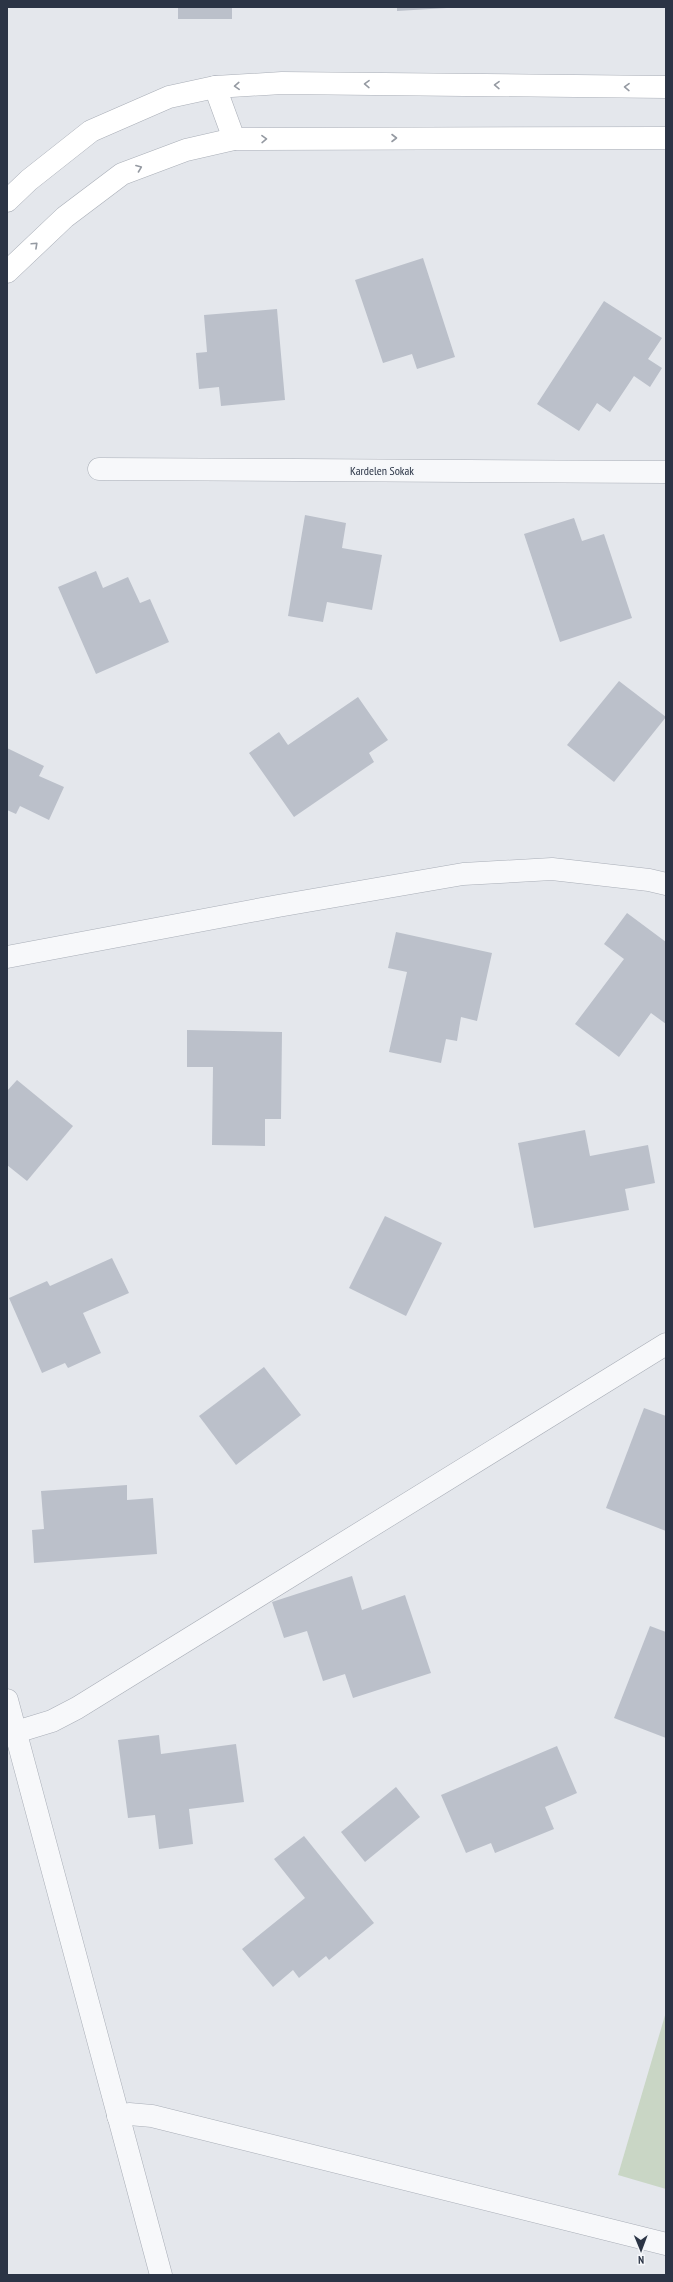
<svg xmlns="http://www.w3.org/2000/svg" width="673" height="2282" viewBox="0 0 673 2282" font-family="'PT Sans Narrow',sans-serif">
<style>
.pitch{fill:#c9d6c5}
.building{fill:#bbc0ca}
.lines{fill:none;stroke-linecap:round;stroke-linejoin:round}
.minor-casing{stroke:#a9aeb7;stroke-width:23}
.tertiary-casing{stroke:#a9aeb7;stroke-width:23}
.secondary-casing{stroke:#a9aeb7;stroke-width:23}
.minor{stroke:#f7f8fa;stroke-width:22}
.tertiary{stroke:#f7f8fa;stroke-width:22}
.secondary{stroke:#fff;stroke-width:22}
.oneway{stroke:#959aa2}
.labels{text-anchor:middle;stroke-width:3;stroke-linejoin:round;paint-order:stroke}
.street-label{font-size:12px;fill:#2b3445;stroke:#f4f6f9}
</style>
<rect width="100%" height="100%" fill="#e4e7ec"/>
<!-- pitch -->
<path class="pitch" d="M666 2012V2189L618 2175Z"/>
<!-- building -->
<g class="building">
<rect x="178" y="7" width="54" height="12"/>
<path d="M397 7H447V8L397 11Z"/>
<path d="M423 258 455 357 417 369 412 354 383 363 355 280Z"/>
<path d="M604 301 662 338 648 359 662 368 650 387 634 376 610 412 597 403 579 431 537 404Z"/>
<path d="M277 309 285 400 221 406 219 387 199 389 196 353 207 352 204 315Z"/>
<path d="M305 515 346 523 342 548 382 555 372 610 327 602 323 622 288 616Z"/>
<path d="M574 518 582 541 604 534 632 618 560 642 524 534Z"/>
<path d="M96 571 103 588 128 577 140 603 150 599 169 642 96 674 58 587Z"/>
<path d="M619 681 666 717 614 782 567 745Z"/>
<path d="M358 697 388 740 369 753 374 762 294 817 249 753 279 732 288 745Z"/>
<path d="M7 748 44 766 39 776 64 787 49 820 20 806 16 814 7 810Z"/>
<path d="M627 913 666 942V1024L651 1013 619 1057 575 1024 624 959 604 944Z"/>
<path d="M396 932 492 953 477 1021 461 1017 457 1041 446 1039 441 1063 389 1052 407 972 388 968Z"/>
<path d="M187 1030 282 1032 281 1119H265V1146L212 1145 213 1067H187Z"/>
<path d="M17 1080 73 1126 27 1181 7 1165V1091Z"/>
<path d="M585 1130 590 1156 648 1145 655 1183 625 1189 629 1210 534 1228 518 1143Z"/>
<path d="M385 1216 442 1243 406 1316 349 1288Z"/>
<path d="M112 1258 129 1293 83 1313 101 1353 68 1368 65 1363 42 1373 9 1298 47 1281 50 1286Z"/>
<path d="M264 1367 301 1415 236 1465 199 1416Z"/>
<path d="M644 1408 666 1416V1531L606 1508Z"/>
<path d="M127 1485V1500L153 1498 157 1554 34 1563 32 1530 44 1529 41 1491Z"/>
<path d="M352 1576 362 1610 405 1595 431 1673 353 1698 345 1674 323 1681 307 1631 284 1638 272 1602Z"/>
<path d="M650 1626 666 1632V1738L614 1718Z"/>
<path d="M159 1735 161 1754 236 1744 244 1802 189 1809 193 1844 159 1849 155 1815 128 1818 118 1740Z"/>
<path d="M557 1746 577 1793 545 1807 554 1829 495 1853 491 1843 466 1853 441 1795Z"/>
<path d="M396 1787 420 1817 365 1862 341 1832Z"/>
<path d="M304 1836 374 1923 329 1960 326 1956 299 1978 293 1970 273 1987 242 1949 305 1898 274 1859Z"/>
</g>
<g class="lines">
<defs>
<g id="minor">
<path d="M99 469 666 472"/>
<path d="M16 1732 52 1721 77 1708 666 1344"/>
<path d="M118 2116 129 2114 152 2116 666 2244"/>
</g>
<g id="tertiary">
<path d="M7 957 278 906 463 874 552 869 649 880 666 884"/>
<path d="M7 1700 161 2275"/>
</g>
<g id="secondary">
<path d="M215 87 234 139"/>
<path d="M7 201 29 180 91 131 169 97 215 87 282 83 666 87"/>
<path d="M7 272 65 217 122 174 186 150 234 139 666 138"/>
</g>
</defs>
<!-- minor casing -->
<use href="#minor" class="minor-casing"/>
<!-- tertiary casing -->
<use href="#tertiary" class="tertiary-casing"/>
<!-- secondary casing -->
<use href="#secondary" class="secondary-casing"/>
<!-- minor -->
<use href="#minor" class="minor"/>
<!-- tertiary -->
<use href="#tertiary" class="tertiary"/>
<!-- secondary -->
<use href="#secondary" class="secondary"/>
</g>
<!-- one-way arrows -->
<defs><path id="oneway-chevron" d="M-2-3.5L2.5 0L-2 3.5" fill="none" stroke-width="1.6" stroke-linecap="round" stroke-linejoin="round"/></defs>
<g class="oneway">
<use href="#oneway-chevron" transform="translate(367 84) rotate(-179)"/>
<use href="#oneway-chevron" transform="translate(497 85) rotate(-179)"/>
<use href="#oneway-chevron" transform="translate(237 86) rotate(177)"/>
<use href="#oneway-chevron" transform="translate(627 87) rotate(-179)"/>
<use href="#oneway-chevron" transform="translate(394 138)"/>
<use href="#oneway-chevron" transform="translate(264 139) rotate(-1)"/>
<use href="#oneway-chevron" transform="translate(139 168) rotate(-21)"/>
<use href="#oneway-chevron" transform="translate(35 245) rotate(-43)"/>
</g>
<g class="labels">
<!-- street labels -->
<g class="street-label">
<text x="382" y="475">Kardelen Sokak</text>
</g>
</g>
<!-- border -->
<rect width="673" height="2282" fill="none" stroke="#2b3445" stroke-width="16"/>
<!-- north arrow -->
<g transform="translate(641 2250) rotate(179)" stroke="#f4f6f9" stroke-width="3" paint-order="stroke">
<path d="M0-3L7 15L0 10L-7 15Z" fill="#2b3445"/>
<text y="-6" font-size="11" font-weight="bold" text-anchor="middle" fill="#2b3445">N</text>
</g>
</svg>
